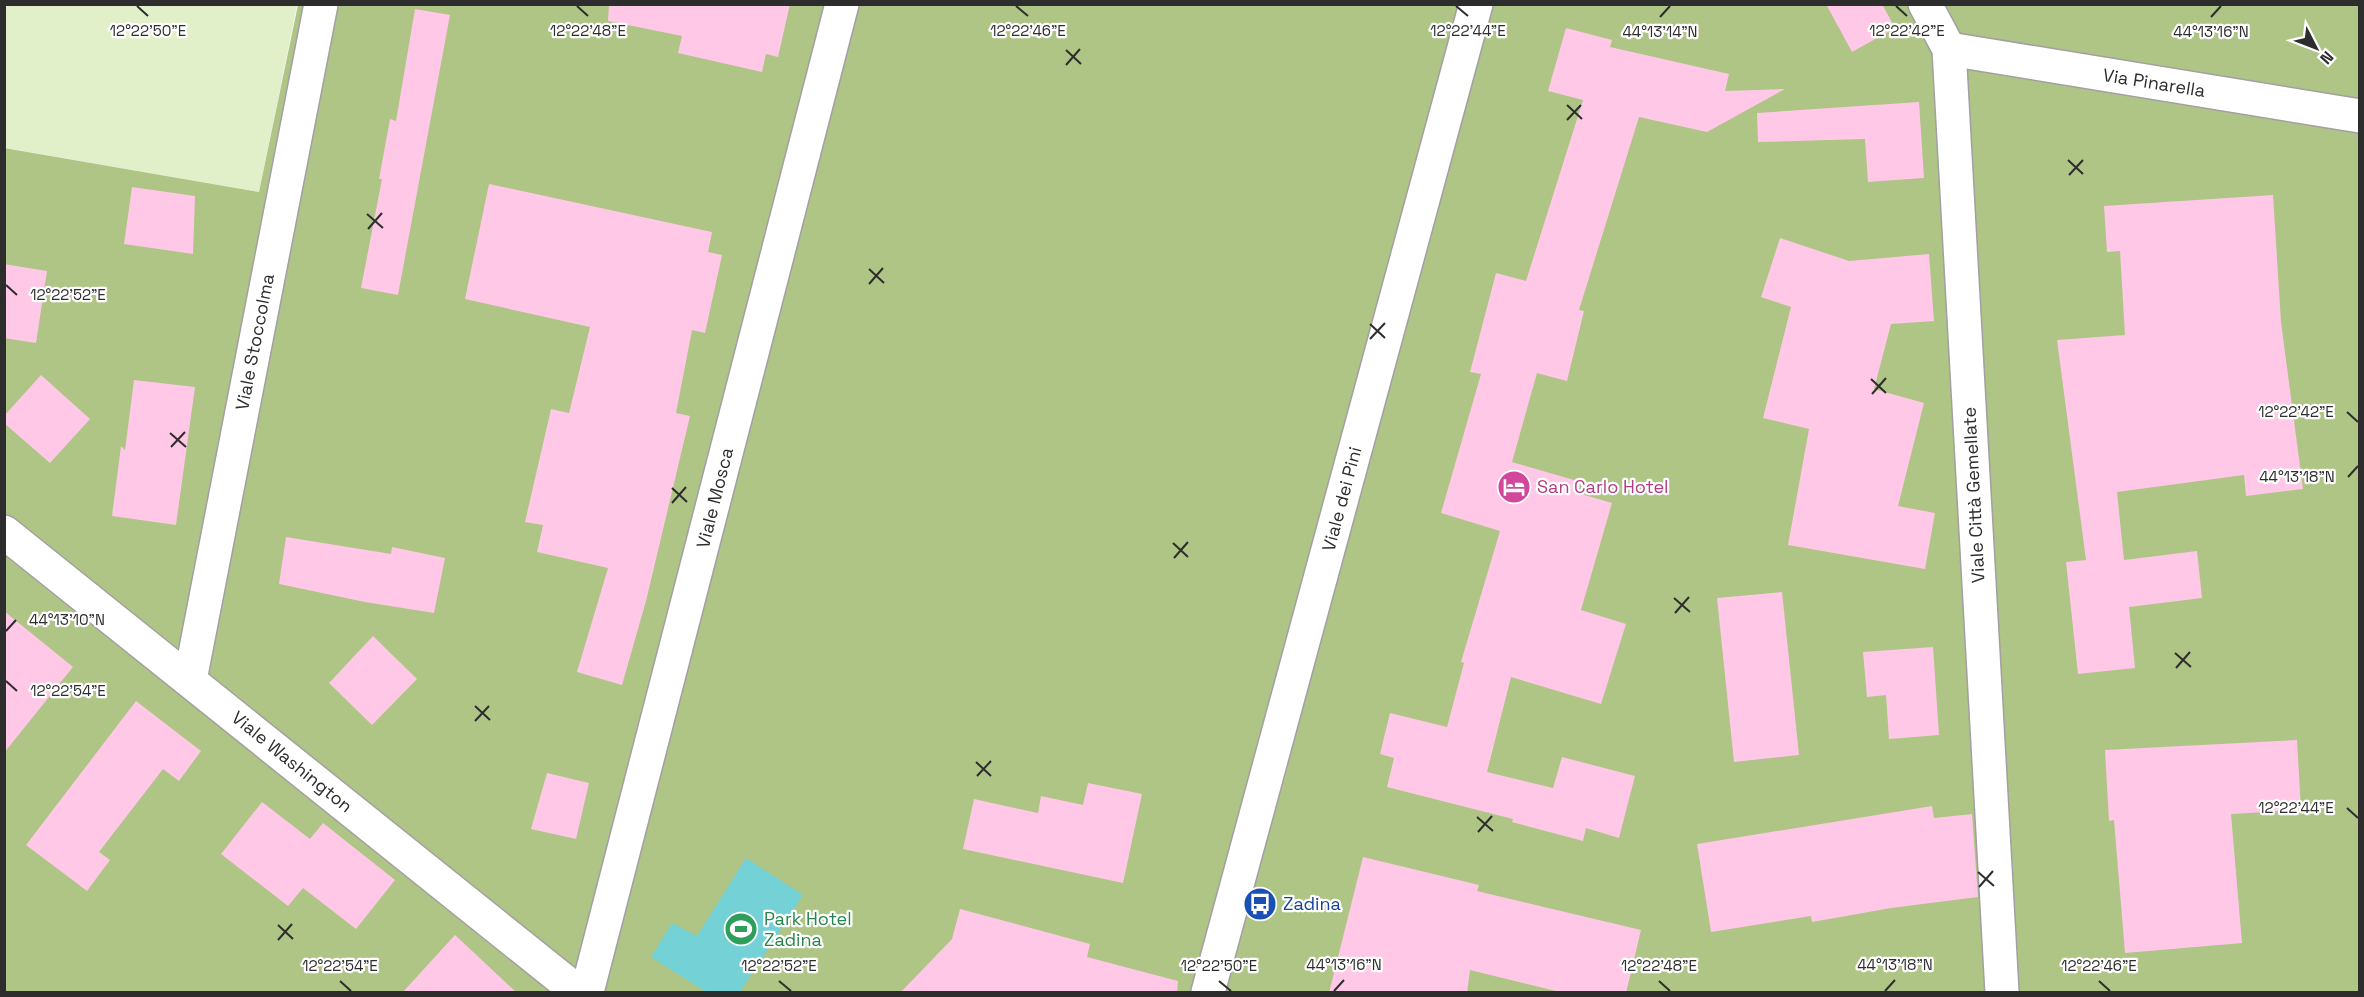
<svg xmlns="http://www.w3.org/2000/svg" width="2364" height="997" viewBox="0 0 2364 997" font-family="'Space Grotesk',sans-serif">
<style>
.green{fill:#e1f0c8}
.forest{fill:#aec585}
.water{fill:#74d2d7}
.building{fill:#ffc8e6}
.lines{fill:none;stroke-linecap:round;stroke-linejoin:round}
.minor-casing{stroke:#a39fa3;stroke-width:36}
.minor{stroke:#fff;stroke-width:33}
.ticks{fill:none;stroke:#2e2d2e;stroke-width:2}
.labels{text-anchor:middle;stroke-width:4.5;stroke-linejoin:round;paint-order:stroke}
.street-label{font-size:18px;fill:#2e2d2e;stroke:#fff}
.hotel-label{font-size:18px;fill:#b23c85;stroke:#fff;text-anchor:start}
.transit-label{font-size:18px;fill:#164399;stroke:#fff;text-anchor:start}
.leisure-label{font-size:18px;fill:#27864d;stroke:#fff;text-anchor:start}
.ticks-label{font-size:15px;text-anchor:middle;fill:#2e2d2e;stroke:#fff;stroke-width:4.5;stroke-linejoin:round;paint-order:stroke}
</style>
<rect width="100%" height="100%" fill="#f9f5f9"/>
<!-- green -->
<path class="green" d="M4 5H297L259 192 5 148Z"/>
<!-- forest -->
<path class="forest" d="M298 5H2359V992H5L4 148 259 192Z"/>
<!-- water -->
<path class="water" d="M746 858 803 895 740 992H706L651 957 672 923 697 936Z"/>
<!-- building -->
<g class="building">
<path d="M609 4H790L778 57 766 54 762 72 678 53 682 36 608 21Z"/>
<path d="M1826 4H1882L1895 28 1852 52Z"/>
<path d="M415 9 450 15 398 295 361 288 382 179H379L390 119 396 121Z"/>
<path d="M1566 28 1612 40 1610 47 1729 74 1725 91 1785 89 1707 132 1639 117 1579 310 1584 311 1567 381 1537 373 1512 462 1581 482 1578 493 1612 503 1581 610 1626 624 1601 704 1511 677 1487 772 1553 788 1562 757 1635 776 1619 838 1586 828 1583 841 1512 822 1513 819 1387 787 1394 758 1380 754 1390 713 1447 727 1464 663 1461 662 1500 531 1441 513 1481 374 1470 372 1496 273 1526 281 1583 100 1548 91Z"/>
<path d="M1919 102 1924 178 1868 182 1865 139 1758 142 1757 113Z"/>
<path d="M489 184 712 232 708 252 722 255 705 333 692 330 676 413 690 416 646 601 622 685 577 672 608 568 537 552 543 525 525 522 551 409 569 413 590 327 465 299Z"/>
<path d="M132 187 195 196 193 254 124 244Z"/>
<path d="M2273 195 2281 322 2303 489 2246 496 2244 475 2117 492 2124 560 2197 551 2202 598 2129 607 2135 668 2078 674 2066 562 2086 560 2057 340 2125 335 2120 251 2107 252 2104 206Z"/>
<path d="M1780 238 1849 261 1929 254 1934 321 1891 324 1874 389 1924 403 1898 506 1935 513 1925 569 1788 545 1809 429 1763 418 1791 307 1761 297Z"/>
<path d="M4 264 47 271 36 343 4 338Z"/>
<path d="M41 375 90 419 50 463 4 423V416Z"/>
<path d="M134 380 195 387 176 525 112 516 121 446 125 450Z"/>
<path d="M286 537 391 554 392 547 445 558 434 613 365 602 279 584Z"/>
<path d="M1782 592 1799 755 1734 762 1717 598Z"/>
<path d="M4 611 73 667 4 753Z"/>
<path d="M373 636 417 679 372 725 329 683Z"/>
<path d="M1933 647 1939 735 1889 739 1886 695 1867 697 1863 652Z"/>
<path d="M136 701 201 751 179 781 163 769 99 852 110 860 87 891 26 845Z"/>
<path d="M2297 740 2301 810 2231 814 2242 943 2125 953 2114 820 2109 821 2105 750Z"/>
<path d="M547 773 589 783 576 839 531 829Z"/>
<path d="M1088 783 1142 794 1123 883 963 849 974 799 1038 813 1041 796 1083 805Z"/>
<path d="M262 802 310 839 323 823 395 880 356 929 303 888 288 906 221 854Z"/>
<path d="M1932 806 1934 818 1972 814 1978 897 1891 908 1812 922 1811 916 1711 932 1697 844Z"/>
<path d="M1363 857 1479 885 1477 891 1641 930 1626 993H1564L1470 970 1467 993H1329Z"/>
<path d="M960 909 1090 944 1087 957 1178 981 1177 993H900L952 939Z"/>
<path d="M455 935 517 993H402Z"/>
</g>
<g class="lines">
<defs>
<g id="minor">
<path d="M1925 4 1949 49 2002 992"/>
<path d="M1949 49 2360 116"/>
<path d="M4 532 578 992"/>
<path d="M190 680 321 4"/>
<path d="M587 992 842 4"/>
<path d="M1208 992 1476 4"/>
</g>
</defs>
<!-- minor casing -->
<use href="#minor" class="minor-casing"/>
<!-- minor -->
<use href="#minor" class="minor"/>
</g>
<!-- ticks -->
<path class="ticks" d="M137 6 148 16M577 6 588 16M1016 6 1028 16M1456 6 1468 16M1896 6 1907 16M1660 17 1670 6M2211 17 2221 6M1066 50 1081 64M1066 65 1080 49M1567 105 1582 119M1567 120 1581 105M2068 160 2083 174M2069 175 2083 160M367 214 383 228M368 229 382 213M869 269 884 283M869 284 883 268M6 285 17 295M1370 324 1385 338M1370 339 1385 323M1871 379 1886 393M1872 394 1886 378M2347 412 2358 422M170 433 186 447M171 447 185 432M2348 477 2358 466M672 488 687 502M672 503 686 487M1173 543 1188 557M1174 558 1188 542M1674 598 1690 612M1675 613 1689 597M6 631 16 620M2175 653 2191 667M2176 668 2190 652M6 681 17 691M475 706 490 720M475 721 489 706M976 762 991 776M977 776 991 761M2347 808 2358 818M1477 817 1493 831M1478 832 1492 816M1978 872 1994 886M1979 887 1993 871M278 925 293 939M278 940 292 924M340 981 351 991M779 981 791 991M1219 981 1231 991M1659 981 1670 991M2099 981 2110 991M1334 991 1344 980M1885 991 1895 980"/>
<!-- icons -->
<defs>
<symbol id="hotel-disc" viewBox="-11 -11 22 22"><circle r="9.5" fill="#d1479c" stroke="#fff"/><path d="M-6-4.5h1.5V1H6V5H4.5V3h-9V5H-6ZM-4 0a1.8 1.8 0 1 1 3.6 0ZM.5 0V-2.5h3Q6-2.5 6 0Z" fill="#fff"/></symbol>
<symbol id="bus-disc" viewBox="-11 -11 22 22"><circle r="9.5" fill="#1a4fb4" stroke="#fff"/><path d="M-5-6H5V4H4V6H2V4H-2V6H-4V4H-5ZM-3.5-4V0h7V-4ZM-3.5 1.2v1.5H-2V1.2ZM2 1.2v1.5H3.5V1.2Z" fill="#fff"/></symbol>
<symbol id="stadium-disc" viewBox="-11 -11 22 22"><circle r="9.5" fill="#2e9e5b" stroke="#fff"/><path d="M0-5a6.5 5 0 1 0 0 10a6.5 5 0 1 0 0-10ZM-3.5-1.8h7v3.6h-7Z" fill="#fff"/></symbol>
</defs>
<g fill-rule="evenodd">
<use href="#hotel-disc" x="1495" y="468" width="38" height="38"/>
<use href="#bus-disc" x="1241" y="885" width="38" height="38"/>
<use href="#stadium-disc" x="722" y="910" width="38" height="38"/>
</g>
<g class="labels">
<!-- street labels -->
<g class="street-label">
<text transform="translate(2154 83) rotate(9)" y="6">Via Pinarella</text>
<text transform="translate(255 342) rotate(-79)" y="6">Viale Stoccolma</text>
<text transform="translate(1974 495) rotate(-93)" y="6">Viale Città Gemellate</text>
<text transform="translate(715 498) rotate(-76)" y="6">Viale Mosca</text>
<text transform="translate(1342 499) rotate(-75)" y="6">Viale dei Pini</text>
<text transform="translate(292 762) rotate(39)" y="6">Viale Washington</text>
</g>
<!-- hotel labels -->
<g class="hotel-label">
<text x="1537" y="493">San Carlo Hotel</text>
</g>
<!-- transit labels -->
<g class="transit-label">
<text x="1283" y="910">Zadina</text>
</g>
<!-- leisure labels -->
<g class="leisure-label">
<text x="764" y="925">Park Hotel<tspan x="764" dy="21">Zadina</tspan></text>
</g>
</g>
<g class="ticks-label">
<text x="148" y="36">12°22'50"E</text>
<text x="588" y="36">12°22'48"E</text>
<text x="1028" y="36">12°22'46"E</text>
<text x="1468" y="36">12°22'44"E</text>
<text x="1907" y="36">12°22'42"E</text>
<text x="1660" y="37">44°13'14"N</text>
<text x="2211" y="37">44°13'16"N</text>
<text x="68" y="300">12°22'52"E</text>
<text x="2296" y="417">12°22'42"E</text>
<text x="2297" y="482">44°13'18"N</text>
<text x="67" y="625">44°13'10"N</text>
<text x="68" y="696">12°22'54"E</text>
<text x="2296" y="813">12°22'44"E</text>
<text x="1344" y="970">44°13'16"N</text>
<text x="1895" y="970">44°13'18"N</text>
<text x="340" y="971">12°22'54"E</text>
<text x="779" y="971">12°22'52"E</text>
<text x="1219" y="971">12°22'50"E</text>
<text x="1659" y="971">12°22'48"E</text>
<text x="2099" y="971">12°22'46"E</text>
</g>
<!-- border -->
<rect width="2364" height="997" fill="none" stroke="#2e2d2e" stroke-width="12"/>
<!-- north arrow -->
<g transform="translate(2316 48) rotate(132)" stroke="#ffffff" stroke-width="4.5" paint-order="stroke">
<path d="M0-4.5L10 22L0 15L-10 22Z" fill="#2e2d2e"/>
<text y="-9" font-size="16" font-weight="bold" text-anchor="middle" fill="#2e2d2e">N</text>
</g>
</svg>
